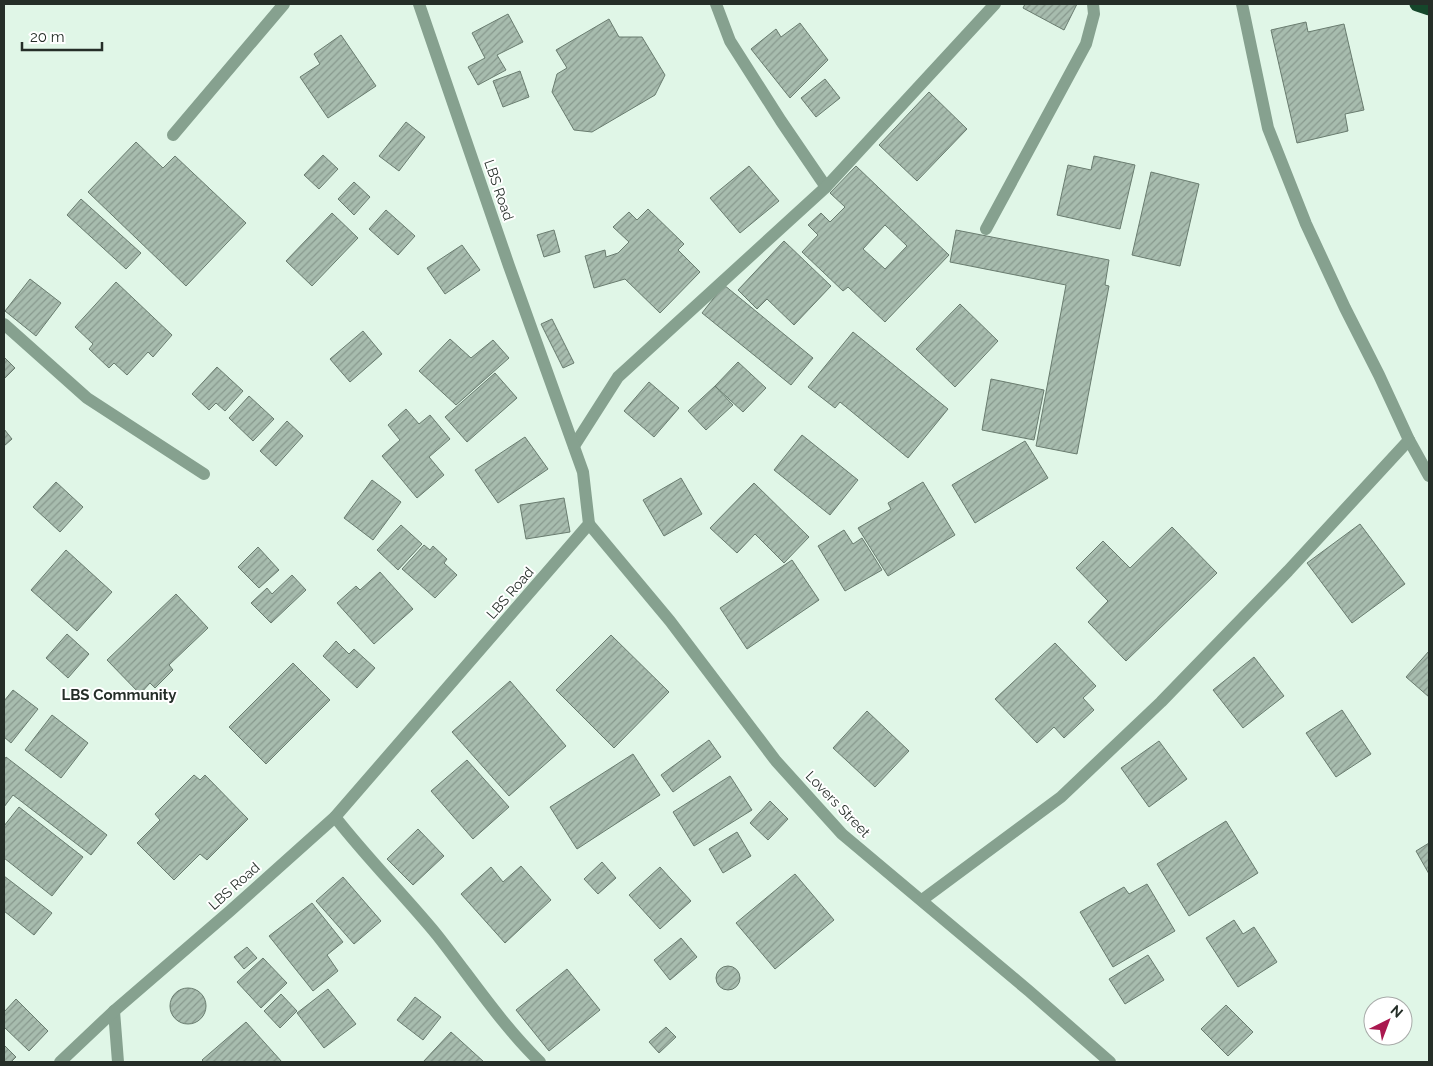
<svg xmlns="http://www.w3.org/2000/svg" width="1433" height="1066" viewBox="0 0 1433 1066" font-family="Raleway,sans-serif">
<style>
.building{fill:url(#building-hatch);stroke:#697c6f;fill-rule:evenodd}
.lines{fill:none;stroke-linecap:round;stroke-linejoin:round}
.minor{stroke:#86a18f;stroke-width:12}
.highway{stroke:#15472b;stroke-width:15}
.labels{text-anchor:middle;stroke-width:4;stroke-linejoin:round;paint-order:stroke}
.street-label{font-size:14px;fill:#252e28;stroke:#fff}
.neighbourhood-label{font-size:15px;font-weight:bold;fill:#252e28;stroke:#fff}
</style>
<defs>
<pattern id="building-hatch" width="6" height="6" patternUnits="userSpaceOnUse" patternTransform="scale(1.25)"><rect width="6" height="6" fill="#a7bcae"/><path d="M-1 1l2-2M0 6l6-6M5 7l2-2" fill="none" stroke="#88998e"/></pattern>
</defs>
<rect width="100%" height="100%" fill="#e0f6e7"/>
<!-- building -->
<g class="building">
<path d="M1025 4H1077L1064 30 1023 8Z"/>
<path d="M508 14 523 42 497 55 506 70 478 85 468 67 485 58 472 33Z"/>
<path d="M609 19 619 37H642L665 75 655 95 592 132 574 130 552 92 557 74 567 68 556 50Z"/>
<path d="M1306 22 1308 32 1344 24 1364 110 1345 114 1348 131 1297 143 1271 30Z"/>
<path d="M800 23 828 60 790 98 751 49 776 29 781 37Z"/>
<path d="M341 35 376 86 328 118 300 77 320 64 314 54Z"/>
<path d="M520 71 529 97 503 107 493 81Z"/>
<path d="M825 79 840 98 816 117 801 98Z"/>
<path d="M929 92 967 129 917 181 879 145Z"/>
<path d="M406 122 425 137 399 171 379 156Z"/>
<path d="M136 142 163 168 175 156 246 223 186 286 88 192Z"/>
<path d="M323 155 338 169 319 189 304 175Z"/>
<path d="M1094 156 1135 165 1120 229 1057 215 1068 165 1091 170Z"/>
<path d="M749 166 779 201 740 233 710 198Z"/>
<path d="M856 166 949 255 885 322 848 287 843 291 802 252 818 235 808 225 821 213 830 222 845 207 830 193ZM885 225 907 246 885 269 863 249Z"/>
<path d="M1151 172 1199 184 1180 266 1132 255Z"/>
<path d="M354 182 370 197 354 215 338 199Z"/>
<path d="M81 199 141 253 126 269 67 215Z"/>
<path d="M648 209 684 244 678 250 700 272 660 313 625 279 594 288 585 256 605 250 606 257 618 253 629 242 613 227 629 212 637 220Z"/>
<path d="M386 210 415 236 398 255 369 229Z"/>
<path d="M332 213 358 238 312 286 286 261Z"/>
<path d="M554 230 560 252 544 257 537 235Z"/>
<path d="M956 230 1109 260 1105 285 1109 286 1077 454 1036 446 1066 285 950 262Z"/>
<path d="M784 241 831 286 794 325 767 299 757 309 738 290Z"/>
<path d="M462 245 480 270 445 294 427 268Z"/>
<path d="M30 279 61 303 36 336 5 311Z"/>
<path d="M116 282 172 335 153 357 148 352 127 375 114 363 109 368 89 349 93 344 75 327Z"/>
<path d="M724 285 813 358 791 385 702 313Z"/>
<path d="M960 304 998 341 955 387 916 349Z"/>
<path d="M552 319 574 363 563 368 541 324Z"/>
<path d="M363 331 382 354 350 382 330 359Z"/>
<path d="M853 332 948 409 908 458 840 402 835 408 808 387Z"/>
<path d="M450 339 471 358 493 340 509 358 456 405 419 371Z"/>
<path d="M4 357 15 368 4 379Z"/>
<path d="M738 362 766 388 743 412 715 386Z"/>
<path d="M217 367 243 391 225 411 216 403 209 410 192 394Z"/>
<path d="M495 373 517 398 467 442 445 417Z"/>
<path d="M991 379 1044 390 1034 440 982 430Z"/>
<path d="M649 382 679 408 654 437 624 411Z"/>
<path d="M715 386 733 405 706 430 688 411Z"/>
<path d="M249 396 274 419 253 441 229 418Z"/>
<path d="M406 409 419 424 430 415 450 439 429 457 444 475 417 498 382 456 400 440 388 425Z"/>
<path d="M287 421 303 436 276 466 260 451Z"/>
<path d="M4 429 12 439 4 446Z"/>
<path d="M802 435 858 480 830 515 774 470Z"/>
<path d="M525 437 548 469 498 503 475 470Z"/>
<path d="M1025 441 1048 478 975 523 952 485Z"/>
<path d="M681 478 702 514 664 536 643 500Z"/>
<path d="M372 480 401 502 373 540 344 518Z"/>
<path d="M56 482 83 507 60 532 33 507Z"/>
<path d="M923 482 955 535 888 576 858 528 891 509 888 503Z"/>
<path d="M754 483 809 537 784 563 755 534 737 553 710 528Z"/>
<path d="M564 498 570 532 526 539 520 505Z"/>
<path d="M1360 524 1405 584 1352 623 1307 563Z"/>
<path d="M401 525 422 544 398 570 377 550Z"/>
<path d="M1172 527 1217 573 1126 661 1088 622 1108 601 1076 568 1103 541 1130 568Z"/>
<path d="M844 530 853 544 862 538 882 570 845 591 818 546Z"/>
<path d="M424 545 430 550 433 546 447 559 444 563 457 575 435 598 402 569Z"/>
<path d="M258 547 279 570 259 588 238 567Z"/>
<path d="M66 550 112 592 77 631 31 590Z"/>
<path d="M792 560 819 600 747 649 720 608Z"/>
<path d="M380 572 413 609 374 644 337 603 356 586 360 590Z"/>
<path d="M292 575 306 590 271 623 251 603 267 588 272 594Z"/>
<path d="M176 594 208 628 169 665 173 670 155 688 150 683 140 694 107 660Z"/>
<path d="M67 634 89 654 68 678 46 658Z"/>
<path d="M611 635 669 692 614 748 556 690Z"/>
<path d="M336 641 349 654 354 649 375 668 357 688 323 656Z"/>
<path d="M1055 643 1096 686 1083 698 1094 710 1064 738 1054 727 1037 743 995 699Z"/>
<path d="M1429 651V697L1406 677Z"/>
<path d="M1254 657 1284 696 1243 728 1213 690Z"/>
<path d="M293 663 330 700 266 764 229 727Z"/>
<path d="M510 681 566 746 509 796 452 732Z"/>
<path d="M13 690 38 709 11 743 4 737V701Z"/>
<path d="M1342 710 1371 754 1336 777 1306 733Z"/>
<path d="M867 711 909 751 875 787 833 748Z"/>
<path d="M52 715 88 743 61 778 25 750Z"/>
<path d="M709 740 721 757 673 792 661 775Z"/>
<path d="M1159 741 1187 779 1149 807 1121 768Z"/>
<path d="M633 754 660 795 577 849 550 807Z"/>
<path d="M6 757 107 835 91 855 13 795 4 807V760Z"/>
<path d="M467 760 509 807 473 839 431 791Z"/>
<path d="M194 775 200 780 205 775 248 819 207 860 200 854 174 880 137 843 160 820 155 814Z"/>
<path d="M730 776 752 810 694 846 673 812Z"/>
<path d="M770 801 788 819 768 840 750 823Z"/>
<path d="M19 807 83 857 52 896 4 858V826Z"/>
<path d="M1226 821 1258 873 1189 916 1157 864Z"/>
<path d="M418 829 444 856 413 885 387 859Z"/>
<path d="M737 832 751 856 723 873 709 849Z"/>
<path d="M1429 843V874L1416 851Z"/>
<path d="M602 862 616 878 598 894 584 879Z"/>
<path d="M521 866 551 900 505 943 461 894 491 867 503 882Z"/>
<path d="M660 867 691 901 660 929 629 895Z"/>
<path d="M795 874 834 920 775 969 736 923Z"/>
<path d="M4 876 52 913 34 935 4 911Z"/>
<path d="M343 877 381 921 354 944 316 901Z"/>
<path d="M1147 884 1175 931 1113 967 1080 912 1124 887 1129 894Z"/>
<path d="M312 903 343 942 327 955 338 971 313 991 269 936Z"/>
<path d="M1234 920 1243 934 1254 927 1277 962 1238 987 1206 938Z"/>
<path d="M681 938 697 957 670 980 654 960Z"/>
<path d="M247 947 257 958 244 969 234 957Z"/>
<path d="M1148 955 1164 980 1125 1004 1109 979Z"/>
<path d="M263 958 287 983 261 1008 237 982Z"/>
<circle cx="728" cy="978" r="12"/>
<path d="M567 969 600 1010 549 1051 516 1010Z"/>
<circle cx="188" cy="1006" r="18"/>
<path d="M328 989 356 1024 324 1048 297 1013Z"/>
<path d="M281 994 297 1011 280 1028 264 1011Z"/>
<path d="M415 997 441 1017 423 1040 397 1020Z"/>
<path d="M16 999 48 1031 29 1051 4 1027V1012Z"/>
<path d="M1226 1005 1253 1032 1228 1056 1201 1029Z"/>
<path d="M246 1022 282 1062H204L202 1060Z"/>
<path d="M666 1027 676 1037 659 1053 649 1042Z"/>
<path d="M451 1032 484 1062H423Z"/>
<path d="M4 1045 16 1057 11 1062H4Z"/>
</g>
<g class="lines">
<!-- minor -->
<g class="minor">
<path d="M716 4 730 41 781 121 826 187"/>
<path d="M1242 4 1268 128 1306 224 1345 308 1379 375 1409 440 1429 476"/>
<path d="M173 135 284 4"/>
<path d="M986 229 1086 44 1094 14 1093 4"/>
<path d="M4 324 87 398 204 474"/>
<path d="M574 446 618 377 826 187 995 4"/>
<path d="M589 524 670 621 776 761 842 834 1029 991 1110 1062"/>
<path d="M335 817C367 858 404 895 437 935 471 978 501 1024 540 1062"/>
<path d="M922 900 1061 797 1161 702 1288 571 1409 440"/>
<path d="M114 1011 118 1062"/>
<path d="M60 1062 114 1011 230 911 335 817 589 524 583 472 509 266 419 4"/>
</g>
<!-- highway -->
<path class="highway" d="M1417 4 1429 8"/>
</g>
<g class="labels">
<!-- street labels -->
<g class="street-label">
<text transform="translate(499 190) rotate(71)" y="5">LBS Road</text>
<text transform="translate(510 593) rotate(-49)" y="5">LBS Road</text>
<text transform="translate(838 804) rotate(46)" y="5">Lovers Street</text>
<text transform="translate(234 886) rotate(-42)" y="5">LBS Road</text>
</g>
<!-- neighbourhood labels -->
<g class="neighbourhood-label">
<text x="119" y="700">LBS Community</text>
</g>
</g>
<!-- border -->
<rect width="1433" height="1066" fill="none" stroke="#252e28" stroke-width="10"/>
<!-- north arrow -->
<g transform="translate(1388 1021) rotate(42)"><circle r="24" fill="#ffffff" stroke="#a8aba9"/>
<path d="M0-4L9 19L0 12L-9 19Z" fill="#aa184f"/>
<text y="-8" font-size="14" font-weight="bold" text-anchor="middle" fill="#252e28">N</text>
</g>
<!-- scale -->
<path d="M22 42v8h80v-8" fill="none" stroke="#252e28" stroke-width="2.5"/>
<text x="30" y="42" font-size="15" fill="#252e28" stroke="#ffffff" stroke-width="4" paint-order="stroke">20 m</text>
</svg>
